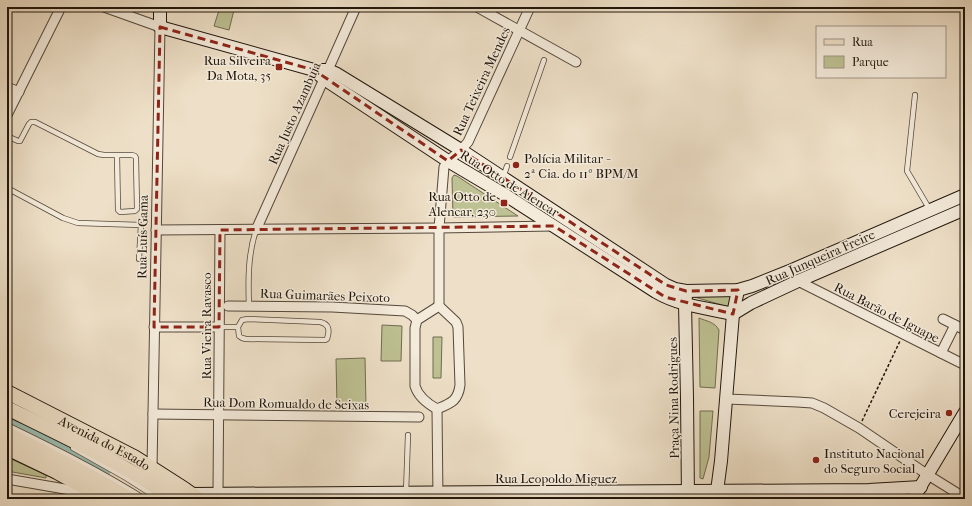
<svg xmlns="http://www.w3.org/2000/svg" width="972" height="506" viewBox="0 0 972 506" font-family="'IM FELL French Canon',serif">
<style>
.green{fill:#bec193;stroke:#6f6c50}
.lines{fill:none;stroke-linecap:round;stroke-linejoin:round}
.river{stroke:#9abdb1;stroke-width:14}
.service-casing{stroke:#54483b;stroke-width:6}
.minor-casing{stroke:#54483b;stroke-width:11}
.secondary-casing{stroke:#20160c;stroke-width:14}
.primary-casing{stroke:#20160c;stroke-width:16}
.trunk-casing{stroke:#20160c;stroke-width:16}
.path{stroke:#20160c;stroke-width:1.5;stroke-dasharray:3 2;stroke-linecap:butt}
.service{stroke:#f4ebdb;stroke-width:4.5}
.minor{stroke:#f4ebdb;stroke-width:9}
.secondary{stroke:#f4ebdb;stroke-width:12}
.primary{stroke:#eee0c8;stroke-width:14}
.trunk{stroke:#eee0c8;stroke-width:14}
.marked{fill:none;stroke:#8f2418;stroke-width:3;stroke-dasharray:8 5;stroke-linejoin:round}
.poi-dot{fill:#8f2418;stroke:#f4ebdb;stroke-width:1.5}
.labels{text-anchor:middle;stroke-width:3;stroke-linejoin:round;paint-order:stroke}
.poi-label{font-size:13px;fill:#20160c;stroke:#f4ebdb;text-anchor:end}
.street-label{font-size:13px;fill:#20160c;stroke:#f4ebdb}
</style>
<rect width="100%" height="100%" fill="#eee0c8"/>
<filter id="stains"><feTurbulence type="fractalNoise" baseFrequency=".005" numOctaves="4"/><feColorMatrix values="0 0 0 0 .2 0 0 0 0 .09 0 0 0 0 .02 0 0 0 .5 -.17"/></filter>
<radialGradient id="worn" r=".72"><stop offset=".6" stop-color="#630" stop-opacity="0"/><stop offset="1" stop-color="#630" stop-opacity=".3"/></radialGradient>
<!-- green -->
<g class="green">
<path d="M220 7H224L234 10 229 30 214 26Z"/>
<path d="M454 175 457 176 518 216 453 217 452 178Z"/>
<path d="M728 295 731 296 729 307 691 296Z"/>
<path d="M699 318C706 321 715 322 719 330L715 388 700 387Z"/>
<path d="M382 325 402 326 401 361H381Z"/>
<path d="M433 337H442L441 378H433Z"/>
<path d="M365 358 366 406 337 407 336 359Z"/>
<path d="M700 411H713L709 457 703 479 700 478Z"/>
<path d="M7 457 46 475V478L7 471Z"/>
</g>
<g class="lines">
<!-- river -->
<path class="river" d="M7 420 60 446 104 470"/>
<defs>
<g id="service">
<path d="M915 95 907 171 930 210"/>
<path d="M7 136 18 141H20L29 124 31 122H35L98 154 104 155H117L118 210 120 212 135 211 137 209 136 158 135 156 132 155H117"/>
<path d="M510 157 544 60"/>
<path d="M503 178 507 166"/>
<path d="M7 188 63 218 78 223 141 225 139 259"/>
<path d="M249 306C248 280 248 254 256 230"/>
<path d="M219 327H238L239 336 242 338 246 339 325 340 327 339C330 330 329 324 320 322L248 319 242 320 238 327"/>
<path d="M7 425C54 448 101 471 145 499"/>
<path d="M73 448 126 478 159 499"/>
<path d="M406 493 408 435"/>
</g>
<g id="minor">
<path d="M104 7 160 27 152 468"/>
<path d="M477 7 576 62"/>
<path d="M7 87 19 92"/>
<path d="M7 115 61 7"/>
<path d="M156 230 439 228 554 226"/>
<path d="M256 230 328 70 356 7"/>
<path d="M798 281 941 353 965 365"/>
<path d="M228 306 332 307 405 311 412 315 417 320"/>
<path d="M439 306V228L444 167 448 161 461 150 468 142 530 7"/>
<path d="M439 306 456 322 458 327 460 385C458 401 451 403 437 409 428 404 418 396 415 386V328L417 320Z"/>
<path d="M943 319 965 330"/>
<path d="M154 327H219"/>
<path d="M941 353 955 325"/>
<path d="M726 399 797 402 812 403 824 408 859 428 928 475 965 498"/>
<path d="M437 409 438 499"/>
<path d="M153 414 419 417"/>
<path d="M7 479 88 493"/>
<path d="M218 493 220 230"/>
</g>
<g id="secondary">
<path d="M160 7V27L314 70H328L337 74 461 150 666 285 675 289 686 291 738 290 752 286 792 270 965 195"/>
<path d="M314 70 324 79 448 161 507 196 656 292C680 306 707 308 733 314L751 303 798 281 965 209"/>
<path d="M686 296 685 304 687 398 688 499"/>
<path d="M191 494 869 490 921 487"/>
<path d="M713 498 717 491 721 461 733 314 738 290"/>
<path d="M913 499 965 412"/>
</g>
<g id="primary">
<path id="s1" d="M7 392 134 457 184 489 198 499"/>
<path d="M7 448 57 472 106 499"/>
</g>
<g id="trunk">
<path d="M7 408C64 436 122 463 175 499"/>
<path d="M7 434C49 454 89 475 129 499"/>
</g>
</defs>
<!-- service casing -->
<use href="#service" class="service-casing"/>
<!-- minor casing -->
<use href="#minor" class="minor-casing"/>
<!-- secondary casing -->
<use href="#secondary" class="secondary-casing"/>
<!-- primary casing -->
<use href="#primary" class="primary-casing"/>
<!-- trunk casing -->
<use href="#trunk" class="trunk-casing"/>
<!-- path -->
<path class="path" d="M862 421 900 341"/>
<!-- service -->
<use href="#service" class="service"/>
<!-- minor -->
<use href="#minor" class="minor"/>
<!-- secondary -->
<use href="#secondary" class="secondary"/>
<!-- primary -->
<use href="#primary" class="primary"/>
<!-- trunk -->
<use href="#trunk" class="trunk"/>
</g>
<!-- marked area -->
<path class="marked" d="M160 27 314 70 448 161 461 150 666 285 686 291 738 290 733 314 665 297 554 226 220 230 219 327H154Z"/>
<!-- markers -->
<g class="poi-dot">
<rect x="275" y="63" width="8" height="8" rx="2"/>
<circle cx="516" cy="165" r="4"/>
<rect x="500" y="199" width="8" height="8" rx="2"/>
<circle cx="949" cy="413" r="4"/>
<circle cx="816" cy="460" r="4"/>
</g>
<g class="labels">
<!-- poi labels -->
<g class="poi-label">
<text x="271" y="65">Rua Silveira<tspan x="271" dy="15">Da Mota, 35</tspan></text>
<text x="524" y="163" text-anchor="start">Polícia Militar -<tspan x="524" dy="15">2ª Cia. do 11º BPM/M</tspan></text>
<text x="496" y="201">Rua Otto de<tspan x="496" dy="15">Alencar, 230</tspan></text>
<text x="941" y="418">Cerejeira</text>
<text x="824" y="458" text-anchor="start">Instituto Nacional<tspan x="824" dy="15">do Seguro Social</tspan></text>
</g>
<!-- street labels -->
<g class="street-label">
<text transform="translate(481 81) rotate(-65)" y="5">Rua Teixeira Mendes</text>
<text transform="translate(294 113) rotate(-66)" y="5">Rua Justo Azambuja</text>
<text transform="translate(510 183) rotate(32)" y="5">Rua Otto de Alencar</text>
<text transform="translate(142 237) rotate(-89)" y="5">Rua Luís Gama</text>
<text transform="translate(820 257) rotate(-24)" y="5">Rua Junqueira Freire</text>
<text transform="translate(325 295) rotate(2)" y="5">Rua Guimarães Peixoto</text>
<text transform="translate(887 312) rotate(27)" y="5">Rua Barão de Iguape</text>
<text transform="translate(206 326) rotate(-90)" y="5">Rua Vieira Ravasco</text>
<text transform="translate(673 398) rotate(-91)" y="5">Praça Nina Rodrigues</text>
<text transform="translate(286 403) rotate(1)" y="5">Rua Dom Romualdo de Seixas</text>
<text dy="5" stroke="none"><textPath href="#s1" startOffset="110">Avenida do Estado</textPath></text>
<text x="556" y="483">Rua Leopoldo Miguez</text>
</g>
</g>
<!-- margin -->
<rect width="972" height="506" fill="none" stroke="#eee0c8" stroke-width="24"/>
<rect x="8" y="8" width="956" height="490" fill="none" stroke="#20160c" stroke-width="2"/>
<rect x="12" y="12" width="948" height="482" fill="none" stroke="#20160c"/>
<!-- legend -->
<rect x="816" y="26" width="130" height="52" fill="#f4ebdb" stroke="#9f9688"/>
<rect x="824" y="39" width="20" height="6" fill="#eee0c8" stroke="#9f9688"/>
<text x="852" y="46" font-size="12" fill="#20160c">Rua</text>
<rect x="824" y="56" width="20" height="12" fill="#bec193" stroke="#9f9688"/>
<text x="852" y="66" font-size="12" fill="#20160c">Parque</text>
<rect width="100%" height="100%" filter="url(#stains)"/>
<rect width="100%" height="100%" fill="url(#worn)"/>
</svg>
